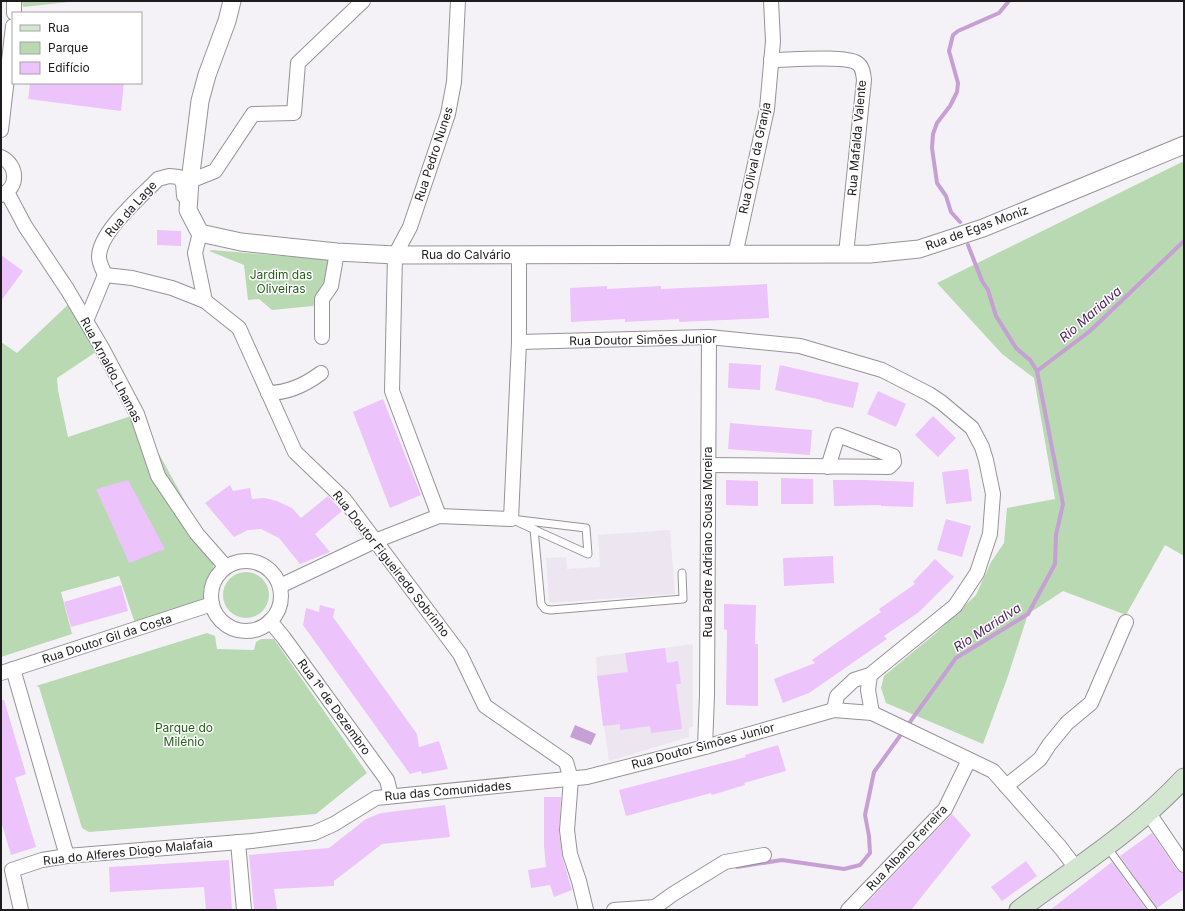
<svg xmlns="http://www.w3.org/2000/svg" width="1185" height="911" viewBox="0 0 1185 911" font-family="Inter,sans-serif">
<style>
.built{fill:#ede5f0}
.green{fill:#b8d9b2}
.water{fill:#c69fd4}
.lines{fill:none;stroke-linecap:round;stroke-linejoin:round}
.stream{stroke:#c69fd4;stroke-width:4}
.building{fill:#ecc3fa}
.service-casing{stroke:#969398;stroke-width:9}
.minor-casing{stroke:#969398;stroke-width:16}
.tertiary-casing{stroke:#969398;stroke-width:19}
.secondary-casing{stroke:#969398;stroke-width:21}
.service{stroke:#fff;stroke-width:7}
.minor{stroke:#fff;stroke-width:14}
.tertiary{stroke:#fff;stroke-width:17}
.secondary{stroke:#d3e6cf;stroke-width:19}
.labels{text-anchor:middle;stroke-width:3;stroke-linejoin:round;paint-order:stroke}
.street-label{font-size:12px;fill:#1d1b1d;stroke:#fff}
.park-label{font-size:12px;fill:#245d19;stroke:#fff}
.water-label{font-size:13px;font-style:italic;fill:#512160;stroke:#fff}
</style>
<rect width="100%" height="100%" fill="#f5f2f7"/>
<!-- built -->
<g class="built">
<path d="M670 530 675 594 549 603 546 558 566 557 567 569 600 567 598 535Z"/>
<path d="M693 644V726L689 728V737L609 761 597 676 596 657Z"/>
</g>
<!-- green -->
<g class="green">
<path d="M22 1H78L23 7Z"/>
<path d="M1184 161V556L1165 545 1126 615 1063 591 1028 614 1007 679 983 744 886 703 881 688 884 676 936 633 976 595 991 562 1004 543 1007 508 1055 499 1034 378 1002 354 937 283Z"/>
<path d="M212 250 331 260 325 288 313 306 272 310 259 299 248 300 244 265 209 251Z"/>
<path d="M73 300 102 348 57 378 58 390 68 437 137 414 214 554 212 604 137 629 119 576 61 592 72 634 1 657V342L17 353Z"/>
<circle cx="246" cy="595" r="23"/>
<path d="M207 633 215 636 217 649 254 650 256 642 261 639H274L367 773 316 814 89 832 82 828 39 687 36 686Z"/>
</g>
<!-- water -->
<path class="water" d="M575 725 596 734 591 745 570 737Z"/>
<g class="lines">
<!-- stream -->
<g class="stream">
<path d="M960 222 951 212 946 196 937 183 932 148 933 134 937 123 950 106 957 92 958 83 949 51 953 35 958 31 999 13 1009 1"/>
<path d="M968 245 982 281 988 290 996 316 1016 348 1030 360 1037 371"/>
<path d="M737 867 782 860 844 869 860 865 870 853 869 836 865 815 874 772 956 658 1028 614 1055 564 1056 535 1063 504 1037 371 1090 331 1184 241"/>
</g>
</g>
<!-- building -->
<g class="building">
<path d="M30 83H124L121 111 28 99Z"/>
<path d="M157 230 181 231V246L157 245Z"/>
<path d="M1 255 23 271 1 301Z"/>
<path d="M767 284 769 318 679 322V319L625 322V319L571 322 570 288 607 286V289L661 286V289Z"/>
<path d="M729 363 761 365 760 390 728 388Z"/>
<path d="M780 365 859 383 853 408 822 401V400L775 390Z"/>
<path d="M878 391 906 404 896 427 867 414Z"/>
<path d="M383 399 421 495 390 508 353 412Z"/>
<path d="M933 416 956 438 938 457 915 435Z"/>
<path d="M730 423 812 430 810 455 728 449Z"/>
<path d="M968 469 972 501 946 504 942 472Z"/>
<path d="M781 478 813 479V504H781Z"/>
<path d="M128 480 165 549 129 563 96 489Z"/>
<path d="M726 480 758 481V506L726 505Z"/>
<path d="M833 480H865L914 482 913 507 881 506V505L834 506Z"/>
<path d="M230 485 233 491 250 488 252 499 265 498 277 501 292 508 301 518 328 496 342 511 315 534 330 552 300 564 279 538 261 529 248 530 234 537 205 503Z"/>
<path d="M946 519 971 526 962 557 937 550Z"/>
<path d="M833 556 834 583 784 586 783 558Z"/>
<path d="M935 559 954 577 919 612 884 636 887 639 809 693 783 703 774 679 815 663 812 660 881 612 879 609 915 584 913 582Z"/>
<path d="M121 585 128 611 71 627 64 602Z"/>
<path d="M724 604 756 605 755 644H758V706L726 705 727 630 724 629Z"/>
<path d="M320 605 335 609 333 617 417 734 419 747 439 741 448 769 422 774 421 771 410 774 303 625 306 608 319 612Z"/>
<path d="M665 648 667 663 678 661 681 684H676L682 729 651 733 650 726 620 730V724L603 726 597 676 628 672 625 653Z"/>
<path d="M1 700H4L26 774 15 778 36 847 11 855 1 821Z"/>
<path d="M778 745 786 771 744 783 745 785 712 795 711 793 626 816 619 790 746 757 745 755Z"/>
<path d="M544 797H561L559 831 562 857 572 890 554 897 550 885 531 888 528 870 546 867 544 846Z"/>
<path d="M445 805 450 837 382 844 334 881V886L274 889 277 910H254L249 855 329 848 366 819 381 813Z"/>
<path d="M952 814 971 835 911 910H860Z"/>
<path d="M1152 833 1177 870 1184 874V889L1157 908 1120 856Z"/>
<path d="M229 860 232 910H206L204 887 110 892 109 867Z"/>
<path d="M1026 861 1037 876 1002 901 991 887Z"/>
<path d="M1112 862 1147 910H1050Z"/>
</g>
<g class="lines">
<defs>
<g id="service">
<path d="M511 519 586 528 588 554Z"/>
<path d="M534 529 541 604 545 609 551 610 683 599 682 573"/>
<path d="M1107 847 1153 910"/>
</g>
<g id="minor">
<path d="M14 1V13"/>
<path d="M771 60C788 60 845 55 857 63 863 67 863 73 864 80L846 254"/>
<path d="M1 130 13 26"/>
<path d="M1 157C18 165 19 188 1 195"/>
<path d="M190 181 215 171 253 114 294 113 298 63 363 1"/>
<path d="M7 192 25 226 67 289 102 348 137 414 158 476 197 534 226 567"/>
<path d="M200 233 195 253 205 301 239 328 295 452 344 499 460 654 485 706 566 762 571 779 567 830 570 854 579 881 586 910"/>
<path d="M735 255 767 109 773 41 771 1"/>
<path d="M105 275 132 278 172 288 205 301"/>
<path d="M86 321 105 275C103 270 99 263 99 257 99 232 141 197 158 179L169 176 179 177 183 183 184 196"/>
<path d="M322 337V299L331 286 337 252"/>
<path d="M519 342 709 337 800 346 882 370 929 394 941 402 972 428 982 447 986 460 993 494 990 534 977 573 955 606 870 675 854 680 837 696 834 710"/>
<path d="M268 393C288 393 305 385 321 373"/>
<path d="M708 465 889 467 894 462 893 456 838 435 828 467"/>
<path d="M439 516 392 391 395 255 410 227 448 114 454 82 458 1"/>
<circle cx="246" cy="596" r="35"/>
<path d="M280 586 375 541 439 516 511 519 519 342V254"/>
<path d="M270 621 284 638 387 780 391 796"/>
<path d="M13 669 67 856"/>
<path d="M1 673 212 604"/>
<path d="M870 675 868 690 872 713"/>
<path d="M705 747 707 695 709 337"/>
<path d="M1006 786 1029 768 1040 759 1049 745 1067 723 1091 703 1126 622"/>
<path d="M1148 812 1184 865"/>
<path d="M238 842 244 910"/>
<path d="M21 910 12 870 42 860 67 856 252 841 314 833 334 824 376 798 587 777 705 747 834 710 872 713 993 771 1060 847 1076 868"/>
<path d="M614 910 655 907 673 894 725 862 764 855"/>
<path d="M848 910 945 809 969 760"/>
</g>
<path id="tertiary" d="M232 1 227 21 207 75 200 101 190 181 188 210 200 233 241 242 288 247 337 252 395 255 870 254 919 249 983 228 1184 145"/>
<path id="secondary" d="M1019 910C1075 868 1136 830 1184 778"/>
</defs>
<!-- service casing -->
<use href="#service" class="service-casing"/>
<!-- minor casing -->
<use href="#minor" class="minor-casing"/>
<!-- tertiary casing -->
<use href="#tertiary" class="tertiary-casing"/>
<!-- secondary casing -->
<use href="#secondary" class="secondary-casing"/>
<!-- service -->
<use href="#service" class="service"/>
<!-- minor -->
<use href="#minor" class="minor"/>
<!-- tertiary -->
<use href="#tertiary" class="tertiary"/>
<!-- secondary -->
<use href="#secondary" class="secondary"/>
</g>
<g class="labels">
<!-- street labels -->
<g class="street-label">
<text transform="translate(857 138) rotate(-85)" y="4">Rua Mafalda Valente</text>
<text transform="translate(434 154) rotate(-72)" y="4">Rua Pedro Nunes</text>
<text transform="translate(755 158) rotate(-78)" y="4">Rua Olival da Granja</text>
<text transform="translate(131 209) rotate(-48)" y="4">Rua da Lage</text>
<text transform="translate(977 228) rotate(-20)" y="4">Rua de Egas Moniz</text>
<text x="466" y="259">Rua do Calvário</text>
<text transform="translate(643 340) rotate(-1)" y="4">Rua Doutor Simões Junior</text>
<text transform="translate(111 370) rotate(62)" y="4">Rua Arnaldo Lhamas</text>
<text transform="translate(708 542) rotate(-90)" y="4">Rua Padre Adriano Sousa Moreira</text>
<text transform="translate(391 564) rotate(52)" y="4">Rua Doutor Figueiredo Sobrinho</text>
<text transform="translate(107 639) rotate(-18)" y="4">Rua Doutor Gil da Costa</text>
<text transform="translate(334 707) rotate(54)" y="4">Rua 1º de Dezembro</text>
<text transform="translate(703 746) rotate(-15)" y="4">Rua Doutor Simões Junior</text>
<text transform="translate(448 791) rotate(-5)" y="4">Rua das Comunidades</text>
<text transform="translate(907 848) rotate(-47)" y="4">Rua Albano Ferreira</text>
<text transform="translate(128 852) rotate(-6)" y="4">Rua do Alferes Diogo Malafaia</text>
</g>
<!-- park labels -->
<g class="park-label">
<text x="281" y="279">Jardim das<tspan x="281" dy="14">Oliveiras</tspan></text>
<text x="184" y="732">Parque do<tspan x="184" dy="14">Milénio</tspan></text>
</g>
<!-- water labels -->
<g class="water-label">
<text transform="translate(1090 314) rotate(-41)" y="5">Rio Marialva</text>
<text transform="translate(987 627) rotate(-33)" y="5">Rio Marialva</text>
</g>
</g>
<!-- border -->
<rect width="1185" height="911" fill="none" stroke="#1d1b1d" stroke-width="4"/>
<!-- legend -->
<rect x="12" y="12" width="130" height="72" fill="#ffffff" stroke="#a5a4a5"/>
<rect x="20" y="25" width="20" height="6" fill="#d3e6cf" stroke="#a5a4a5"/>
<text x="48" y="32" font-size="12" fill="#1d1b1d">Rua</text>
<rect x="20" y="42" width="20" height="12" fill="#b8d9b2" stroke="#a5a4a5"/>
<text x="48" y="52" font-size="12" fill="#1d1b1d">Parque</text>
<rect x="20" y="62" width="20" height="12" fill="#ecc3fa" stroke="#a5a4a5"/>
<text x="48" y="72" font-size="12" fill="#1d1b1d">Edifício</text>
</svg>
